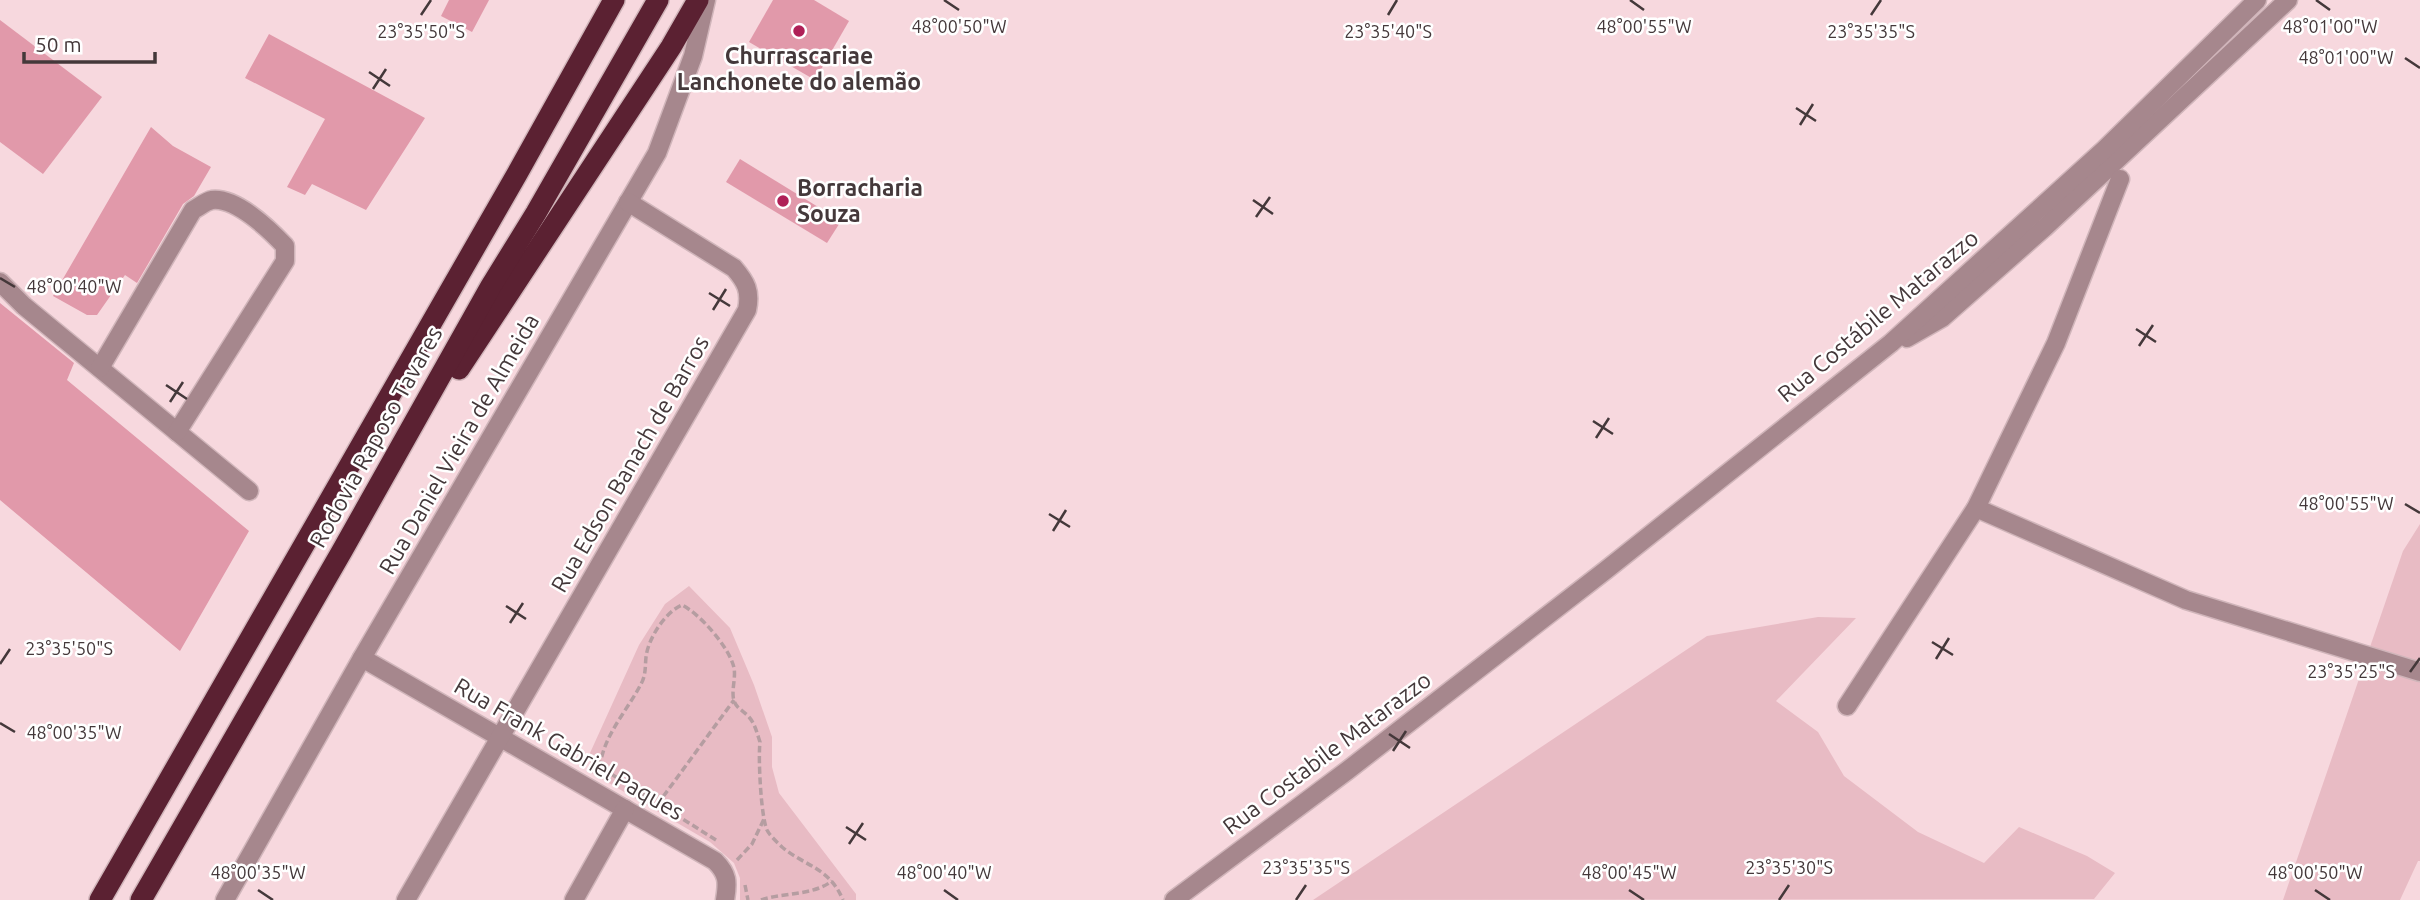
<svg xmlns="http://www.w3.org/2000/svg" width="2420" height="900" viewBox="0 0 2420 900" font-family="Ubuntu,sans-serif">
<style>
.green{fill:#e8bbc4}
.building{fill:#e199aa}
.lines{fill:none;stroke-linecap:round;stroke-linejoin:round}
.minor-casing{stroke:#d0b5ba;stroke-width:21}
.highway-casing{stroke:#d0b5ba;stroke-width:24}
.path{stroke:#b59da1;stroke-width:3.5;stroke-dasharray:7 3.5;stroke-linecap:butt}
.minor{stroke:#a6878d;stroke-width:18}
.highway{stroke:#5b2132;stroke-width:21}
.ticks{fill:none;stroke:#44383a;stroke-width:2.5}
.poi-dot{fill:#af2057;stroke:#fff;stroke-width:2.5}
.labels{text-anchor:middle;stroke-width:5;stroke-linejoin:round;paint-order:stroke}
.poi-label{font-size:23px;font-weight:bold;fill:#44383a;stroke:#fff}
.street-label{font-size:23px;fill:#44383a;stroke:#fff}
.ticks-label{font-size:18px;text-anchor:middle;fill:#44383a;stroke:#fff;stroke-width:5;stroke-linejoin:round;paint-order:stroke}
</style>
<rect width="100%" height="100%" fill="#f7d8de"/>
<!-- green -->
<g class="green">
<path d="M2420 524V861H2418L2400 900H2283L2403 551Z"/>
<path d="M689 586 730 628 754 685 772 737V767L779 793 856 894V900H740V878L734 863 710 842 590 772V753L639 645 665 604Z"/>
<path d="M1818 617 1856 618 1776 701 1818 732 1844 776 1918 832 1984 863 2019 827 2087 856 2115 873 2094 899 1313 900 1707 636Z"/>
</g>
<!-- building -->
<g class="building">
<path d="M449 0H489L472 32 441 16Z"/>
<path d="M773 0H814L849 21 815 80 749 42Z"/>
<path d="M0 20 102 97 43 174 0 142Z"/>
<path d="M269 34 425 118 366 210 312 184 305 195 287 187 325 119 245 78Z"/>
<path d="M151 127 173 146 211 167 194 196 183 204 137 283 125 275 97 315H87L53 296Z"/>
<path d="M740 159 841 221 827 243 726 182Z"/>
<path d="M0 303 74 363 67 380 249 531 180 651 0 500Z"/>
</g>
<g class="lines">
<defs>
<g id="minor">
<path d="M0 282 24 306 249 491"/>
<path d="M1907 338 1942 318 2044 228 2288 0"/>
<path d="M100 368 193 210C199 207 206 201 212 200 236 197 270 230 285 246V261L177 432"/>
<path d="M1976 508 2186 600 2420 672"/>
<path d="M362 658 715 861C728 874 728 882 725 900"/>
<path d="M1847 706 1976 508 2056 343 2120 179"/>
<path d="M225 900 362 658 657 153 693 56 706 0"/>
<path d="M406 900 747 310C751 291 746 282 734 268L628 202"/>
<path d="M574 900 625 809"/>
<path d="M1174 900 1348 770 1606 570 1891 343 2105 149 2257 0"/>
</g>
<g id="highway">
<path d="M459 369 671 47 698 0"/>
<path d="M100 900 517 174 614 0"/>
<path d="M141 900 342 551 491 286 536 213 658 0"/>
</g>
</defs>
<!-- minor casing -->
<use href="#minor" class="minor-casing"/>
<!-- highway casing -->
<use href="#highway" class="highway-casing"/>
<!-- path -->
<g class="path">
<path d="M657 805 734 700"/>
<path d="M716 840 600 767C603 736 627 711 641 684 646 675 645 667 646 657 648 639 665 612 682 605 700 614 730 648 734 668 736 678 731 691 734 701 737 709 744 711 749 717 755 724 757 733 760 742 758 758 761 817 767 830 770 836 777 842 782 847 806 867 829 867 843 900"/>
<path d="M737 860 752 844 764 819"/>
<path d="M745 885 748 900"/>
<path d="M761 900C785 892 812 896 832 881"/>
</g>
<!-- minor -->
<use href="#minor" class="minor"/>
<!-- highway -->
<use href="#highway" class="highway"/>
</g>
<!-- ticks -->
<path class="ticks" d="M944 0 959 10M1630 0 1644 10M2316 0 2330 10M421 15 431 0M1388 15 1397 0M1871 15 1881 0M2405 58 2420 68M369 72 390 86M373 89 386 69M1796 108 1816 121M1800 125 1813 104M1253 200 1273 214M1256 217 1270 197M0 278 15 287M709 293 730 306M713 310 726 289M2136 329 2156 342M2139 346 2153 325M166 385 187 399M170 402 183 382M1593 421 1613 434M1596 438 1609 418M2405 504 2420 513M1049 514 1070 527M1053 531 1066 510M506 606 526 619M510 623 523 603M1932 642 1953 655M1936 659 1949 638M0 664 10 649M2410 672 2420 658M0 723 15 732M1389 734 1410 748M1393 751 1406 731M846 827 866 840M849 844 863 823M258 890 273 900M944 890 958 900M1629 890 1644 900M2315 890 2330 900M1296 900 1306 885M1779 900 1789 885"/>
<!-- markers -->
<g class="poi-dot">
<circle cx="799" cy="31" r="7"/>
<circle cx="783" cy="201" r="7"/>
</g>
<g class="labels">
<!-- poi labels -->
<g class="poi-label">
<text x="799" y="64">Churrascariae<tspan x="799" dy="26">Lanchonete do alemão</tspan></text>
<text x="797" y="196" text-anchor="start">Borracharia<tspan x="797" dy="26">Souza</tspan></text>
</g>
<!-- street labels -->
<g class="street-label">
<text transform="translate(1878 316) rotate(-40)" y="8">Rua Costábile Matarazzo</text>
<text transform="translate(376 437) rotate(-61)" y="8">Rodovia Raposo Tavares</text>
<text transform="translate(459 444) rotate(-60)" y="8">Rua Daniel Vieira de Almeida</text>
<text transform="translate(630 464) rotate(-60)" y="8">Rua Edson Banach de Barros</text>
<text transform="translate(569 749) rotate(30)" y="8">Rua Frank Gabriel Paques</text>
<text transform="translate(1327 753) rotate(-37)" y="8">Rua Costabile Matarazzo</text>
</g>
</g>
<g class="ticks-label">
<text x="2330" y="33">48°01'00"W</text>
<text x="959" y="33">48°00'50"W</text>
<text x="1644" y="33">48°00'55"W</text>
<text x="1388" y="38">23°35'40"S</text>
<text x="1871" y="38">23°35'35"S</text>
<text x="421" y="38">23°35'50"S</text>
<text x="2346" y="64">48°01'00"W</text>
<text x="74" y="293">48°00'40"W</text>
<text x="2346" y="510">48°00'55"W</text>
<text x="69" y="655">23°35'50"S</text>
<text x="2351" y="678">23°35'25"S</text>
<text x="74" y="739">48°00'35"W</text>
<text x="1306" y="874">23°35'35"S</text>
<text x="1789" y="874">23°35'30"S</text>
<text x="258" y="879">48°00'35"W</text>
<text x="944" y="879">48°00'40"W</text>
<text x="1629" y="879">48°00'45"W</text>
<text x="2315" y="879">48°00'50"W</text>
</g>
<!-- scale -->
<path d="M24 52v10h131v-10" fill="none" stroke="#44383a" stroke-width="3.5"/>
<text x="35" y="52" font-size="21" fill="#44383a" stroke="#ffffff" stroke-width="5" paint-order="stroke">50 m</text>
</svg>
